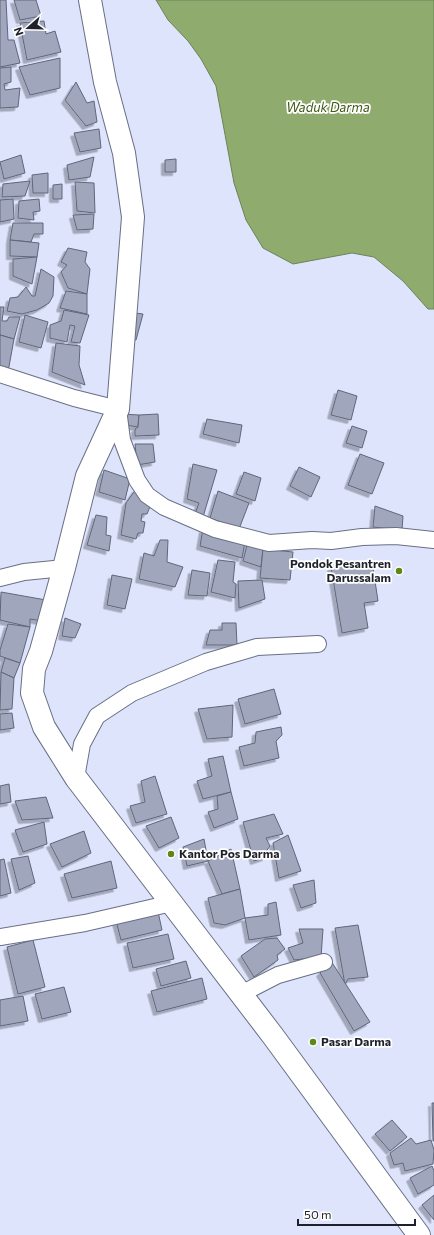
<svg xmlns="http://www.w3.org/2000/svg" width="434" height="1235" viewBox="0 0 434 1235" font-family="Commissioner,sans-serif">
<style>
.water{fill:#8fac6e;stroke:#6d825a}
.building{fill:#a0a7bd;stroke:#60667b;filter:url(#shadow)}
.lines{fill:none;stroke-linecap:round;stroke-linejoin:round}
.street-casing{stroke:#696f84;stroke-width:18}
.highway-casing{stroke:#696f84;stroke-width:24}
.street{stroke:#fff;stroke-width:16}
.highway{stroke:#fff;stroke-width:22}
.poi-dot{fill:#5e8815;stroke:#fff;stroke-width:1.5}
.labels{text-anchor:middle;stroke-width:3.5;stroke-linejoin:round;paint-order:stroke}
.poi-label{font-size:12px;font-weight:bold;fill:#1f212a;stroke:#fff;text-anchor:start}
.water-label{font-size:13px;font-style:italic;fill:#405a18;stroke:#fff}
</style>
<defs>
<filter id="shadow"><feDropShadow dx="-3.5" dy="3.5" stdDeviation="0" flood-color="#0004"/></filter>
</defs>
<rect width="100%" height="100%" fill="#dde4fc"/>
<!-- water -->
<path class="water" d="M156 0H434V309H428L403 281 374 257 352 253 293 264 263 248 246 220 234 183 216 86 201 59 188 41 168 20Z"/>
<!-- building -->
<g class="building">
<path d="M0 0H6L8 40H14L20 63 0 67Z"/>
<path d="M14 0H36L41 16 20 20Z"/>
<path d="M44 21 46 34 55 31 61 52 27 60 20 23Z"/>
<path d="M60 58V88L30 95 19 67Z"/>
<path d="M11 67V82L4 84 5 90 20 88 18 107 0 108V68Z"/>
<path d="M76 82 87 103 94 101 97 122 86 126 65 100Z"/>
<path d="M99 129 101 148 80 152 74 133Z"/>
<path d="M21 155 25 173 4 179 0 162Z"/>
<path d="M94 157 90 177 69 180 67 165Z"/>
<path d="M176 159V172H165V160Z"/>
<path d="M48 173V193H33L32 175Z"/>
<path d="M30 181 25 196 2 197 3 184Z"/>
<path d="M75 182 94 183 95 213 77 211Z"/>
<path d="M62 184V199H53V185Z"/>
<path d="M13 199 14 219 0 222V200Z"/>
<path d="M39 199 40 211 33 212 34 220 18 218 19 201Z"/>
<path d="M94 214 93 229 77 230 73 215Z"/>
<path d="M13 223H43V234H34L31 242 10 240Z"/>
<path d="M10 240 39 243 37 257 10 256Z"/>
<path d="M68 248 87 252 85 262 90 269 87 294 68 288 61 272 67 265 61 262Z"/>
<path d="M37 257 32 284 13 276V259Z"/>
<path d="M41 269 54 277 53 296 49 303 37 310 22 314 7 311 10 298 18 297 26 287 32 296H35Z"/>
<path d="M66 291 87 294V314L60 308Z"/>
<path d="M0 307H4L2 321H7L9 317H20L14 339 0 335Z"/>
<path d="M64 310 89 315 80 343 71 342 75 326 70 325 67 342 50 338V325L61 321Z"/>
<path d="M127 312 143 314 136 340 125 338Z"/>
<path d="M25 315 48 322 41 348 19 342Z"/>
<path d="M0 335 14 339 8 372 0 369Z"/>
<path d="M56 343 80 346 79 365 85 385 52 372Z"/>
<path d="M338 390 357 396 351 420 331 415Z"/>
<path d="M121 414 139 415 138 427 120 424Z"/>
<path d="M158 414 159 435 135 436V429L138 427 139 415Z"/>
<path d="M207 419 242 425 239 443 203 434Z"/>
<path d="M352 426 367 431 362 448 346 443Z"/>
<path d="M135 444H153L155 462 137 465Z"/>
<path d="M360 454 384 463 372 494 348 485Z"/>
<path d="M193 464 217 470 203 517 195 514 199 503 187 499Z"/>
<path d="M299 467 320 477 311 497 290 486Z"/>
<path d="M104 470 130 479 125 500 99 492Z"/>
<path d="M244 472 261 478 255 501 236 494Z"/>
<path d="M136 489 151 504 147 514H142L141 521 145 522 143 533H138L136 539 121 535 126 503Z"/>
<path d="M218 491 249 503 239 529 210 518Z"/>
<path d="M375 506 403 516 402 530 373 527Z"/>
<path d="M96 515 107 517 106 535 111 536 109 551 87 545Z"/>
<path d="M203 529 245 542 242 558 200 546Z"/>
<path d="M160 540H168L167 562 183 567 175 587 139 579 144 553 154 556Z"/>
<path d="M248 541 263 549 261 567 243 561Z"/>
<path d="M263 549 293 552 290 580 260 578Z"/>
<path d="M218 560 235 562 233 582 236 584 235 598 211 592Z"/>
<path d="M372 561 378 601 364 603 368 628 342 633 331 567Z"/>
<path d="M192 570 210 573 207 596 188 595Z"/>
<path d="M112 575 132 579 125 609 107 605Z"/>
<path d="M262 580 265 599 239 608 238 581Z"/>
<path d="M1 592 46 600 42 621 30 619V627L0 620Z"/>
<path d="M65 618 81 624 75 638 62 636Z"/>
<path d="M222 623H236L237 645H206L210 630H222Z"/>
<path d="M8 624 30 627 20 663 0 656V650Z"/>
<path d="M5 658 20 663 14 678 1 672Z"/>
<path d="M1 672 14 678 12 709 0 710Z"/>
<path d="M274 689 281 714 245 724 238 699Z"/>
<path d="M233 705 232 737 207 739 198 709Z"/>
<path d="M12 713 14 728 0 730V714Z"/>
<path d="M281 727 282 735 276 741 279 758 244 766 239 747 255 743 256 732Z"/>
<path d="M223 756 231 792 203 799 197 781 212 776 208 759Z"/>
<path d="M155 776 167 814 136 823 130 806 145 802 141 781Z"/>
<path d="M9 784 11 802 0 804V786Z"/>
<path d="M231 792 238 819 214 828 208 812 218 809 217 796Z"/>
<path d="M46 797 53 818 22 820 15 801Z"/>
<path d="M274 814 283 834 266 838 270 846 265 853 266 857 254 861 243 822Z"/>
<path d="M171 817 179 838 159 848 146 826Z"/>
<path d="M44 822 47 844 23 852 15 830Z"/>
<path d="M84 831 91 853 62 867 50 844Z"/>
<path d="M288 835 301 871 279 878 273 843Z"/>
<path d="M204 839 208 861 187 866 183 847Z"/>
<path d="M231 849 240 889 222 894 208 861Z"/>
<path d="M28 856 35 883 19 890 11 859Z"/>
<path d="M4 859 11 893 0 896V860Z"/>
<path d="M111 861 117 888 72 898 64 874Z"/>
<path d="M314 880 316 903 301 908 293 885Z"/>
<path d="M240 889 245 918 225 925 214 923 208 898Z"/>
<path d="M276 902 281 935 249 940 245 918 268 915V904Z"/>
<path d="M157 907 162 930 121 940 115 917Z"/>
<path d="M358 925 368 977 348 979 345 985 335 928Z"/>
<path d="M299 929H323L321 957 294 960 288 948 303 943Z"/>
<path d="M168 934 174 959 133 968 127 943Z"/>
<path d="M277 938 285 949 277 955 278 960 254 977 241 956 265 939Z"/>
<path d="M33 940 45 987 18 994 7 947Z"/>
<path d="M186 961 191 978 161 986 156 969Z"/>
<path d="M331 961 370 1022 354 1031 320 973Z"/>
<path d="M202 978 207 999 157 1012 151 991Z"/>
<path d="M64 987 71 1012 42 1019 35 994Z"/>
<path d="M23 996 28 1021 0 1026V1000Z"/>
<path d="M432 1103H434V1141H433Z"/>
<path d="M392 1120 407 1137 390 1151 375 1134Z"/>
<path d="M411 1138 416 1144 431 1140 434 1150 433 1164 405 1171 403 1163 394 1165 390 1153Z"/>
<path d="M432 1166 434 1171V1185L418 1194 410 1178Z"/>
<path d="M434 1195V1220L422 1205Z"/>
</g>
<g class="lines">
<defs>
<g id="street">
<path d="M0 374 74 398 118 409 122 440 137 480 147 495 164 507 215 529 269 543 312 540 331 541 362 537 396 536 434 540"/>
<path d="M0 578 24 572 64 568"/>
<path d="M76 778 82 744 97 716 132 693 206 662 257 647 318 644"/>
<path d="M0 937 85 923 172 903"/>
<path d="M241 994 278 975 324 962"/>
</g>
<path id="highway" d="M90 0 105 82 124 153 133 217 118 409 87 476 64 568 41 651 34 669 32 693 44 727 76 778 273 1036 419 1235"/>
</defs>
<!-- street casing -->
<use href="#street" class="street-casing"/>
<!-- highway casing -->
<use href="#highway" class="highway-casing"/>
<!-- street -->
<use href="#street" class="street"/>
<!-- highway -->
<use href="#highway" class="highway"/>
</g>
<!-- markers -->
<g class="poi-dot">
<circle cx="399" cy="571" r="4"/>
<circle cx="171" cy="854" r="4"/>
<circle cx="313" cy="1042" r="4"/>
</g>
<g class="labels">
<!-- poi labels -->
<g class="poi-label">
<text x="391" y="568" text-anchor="end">Pondok Pesantren<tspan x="391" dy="14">Darussalam</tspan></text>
<text x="179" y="858">Kantor Pos Darma</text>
<text x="321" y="1046">Pasar Darma</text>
</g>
<!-- water labels -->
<g class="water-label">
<text x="328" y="112">Waduk Darma</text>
</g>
</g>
<!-- north arrow -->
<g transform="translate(28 28) rotate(250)" stroke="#ffffff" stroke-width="3" paint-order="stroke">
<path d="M0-3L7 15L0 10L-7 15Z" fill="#1f212a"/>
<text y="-6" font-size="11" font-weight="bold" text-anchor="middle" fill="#1f212a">N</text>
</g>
<!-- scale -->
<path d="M298 1219v6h117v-6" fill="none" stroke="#1f212a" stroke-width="2"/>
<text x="304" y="1219" font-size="12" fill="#1f212a" stroke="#ffffff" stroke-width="3" paint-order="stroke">50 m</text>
</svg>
